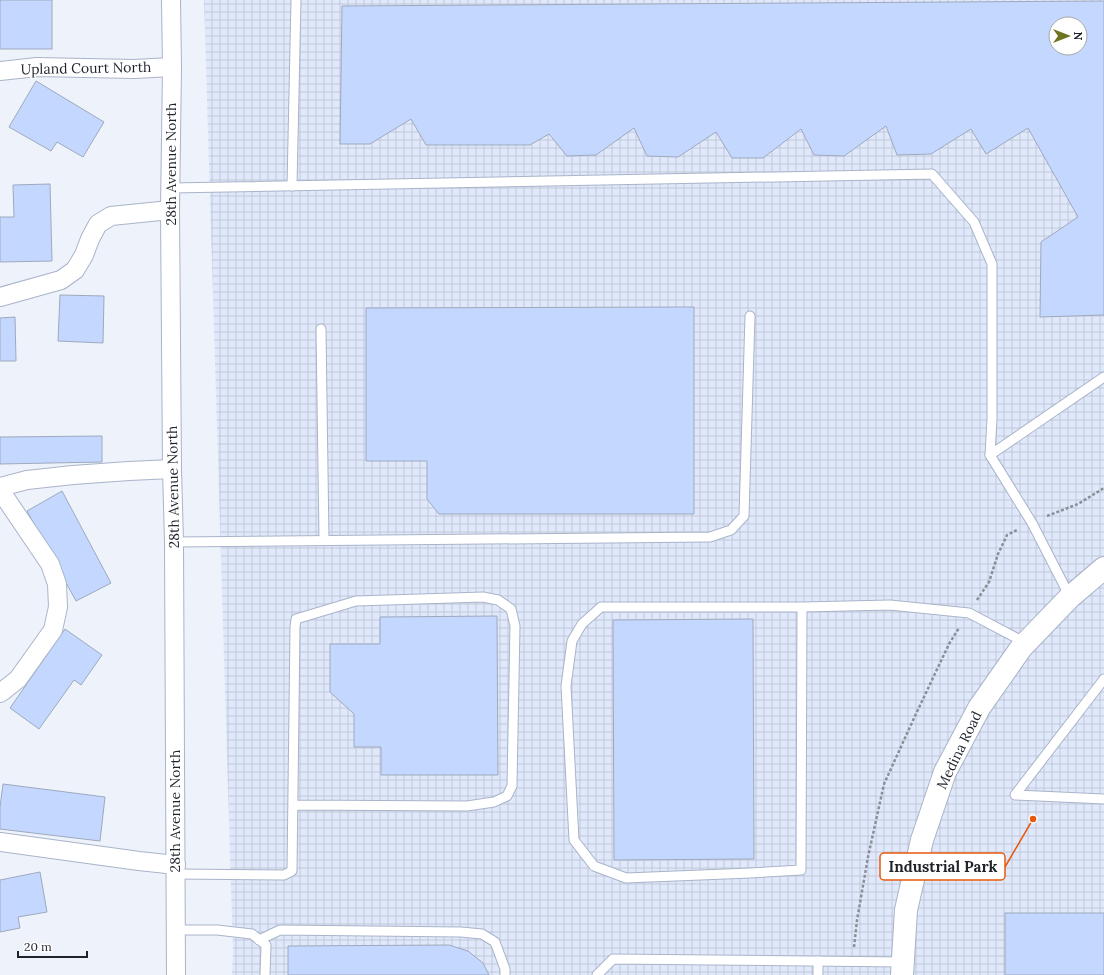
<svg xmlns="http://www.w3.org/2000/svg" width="1104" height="975" viewBox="0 0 1104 975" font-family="Lora,serif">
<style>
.industrial{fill:url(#industrial-grid);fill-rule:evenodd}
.building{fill:#c4d7ff;stroke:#9ea9be;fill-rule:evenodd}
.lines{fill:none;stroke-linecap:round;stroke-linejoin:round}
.service-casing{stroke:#a9b4ca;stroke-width:11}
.minor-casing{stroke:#a9b4ca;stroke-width:20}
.tertiary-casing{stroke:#a9b4ca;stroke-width:24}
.path{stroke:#8a8f97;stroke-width:2.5;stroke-dasharray:3 2;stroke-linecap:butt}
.service{stroke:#fff;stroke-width:9}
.minor{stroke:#fff;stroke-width:18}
.tertiary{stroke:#fff;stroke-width:22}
.labels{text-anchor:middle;stroke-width:3;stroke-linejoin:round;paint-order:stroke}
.street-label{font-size:14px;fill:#1f232b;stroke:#fff}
.leader{fill:none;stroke:#e8590c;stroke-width:1.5}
.callout-dot{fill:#e8590c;stroke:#fff;stroke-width:1.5}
.callout{fill:#fff;stroke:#e8590c;stroke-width:1.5}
.callout-label{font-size:15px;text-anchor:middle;font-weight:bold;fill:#1f232b}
</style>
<defs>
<pattern id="industrial-grid" width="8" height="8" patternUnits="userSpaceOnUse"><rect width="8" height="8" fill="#e0e9fb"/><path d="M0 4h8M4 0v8" fill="none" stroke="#c0c8d7"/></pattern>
</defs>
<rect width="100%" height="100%" fill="#edf2fb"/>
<!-- industrial -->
<path class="industrial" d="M204 0H1104V975H232L233 952ZM1056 24H1080V48H1056Z"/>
<!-- building -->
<g class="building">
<rect x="0" y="0" width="52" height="49"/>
<path d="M1104 1V315L1040 317 1041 242 1078 217 1028 128 986 154 971 129 931 154 897 155 886 126 844 156 814 155 801 129 763 158H732L716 132 678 157 647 156 634 128 596 155 567 156 549 134 530 145H426L411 119 370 144H340L342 6ZM1056 24H1080V48H1056Z"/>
<path d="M36 81 104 122 83 157 57 142 51 151 9 127Z"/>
<path d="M50 184 52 261 0 262V217H14L13 185Z"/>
<path d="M60 295 104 296 103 343 58 341Z"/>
<path d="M694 307V514H439L427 499V461H366V308Z"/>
<path d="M15 317 16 361H0V318Z"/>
<path d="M102 436V462L0 464V437Z"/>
<path d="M62 491 111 583 76 601 27 511Z"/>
<path d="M497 616 498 775H381V747H354V714L330 692V644H380V617Z"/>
<path d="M753 619 754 859 614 860 613 620Z"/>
<path d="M65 629 102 655 81 685 74 680 39 729 10 708Z"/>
<path d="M3 784 105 797 100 841 0 829V807Z"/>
<path d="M40 872 47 912 18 917 20 928 0 932V880Z"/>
<rect x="1005" y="913" width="99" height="62"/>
<path d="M449 945 468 951 483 963 489 975H288V946Z"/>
</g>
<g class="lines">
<defs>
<g id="service">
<path d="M292 186 296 0"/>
<path d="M171 188 932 174 974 222 992 264V419L990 455 1032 523 1070 597"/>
<path d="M321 329 324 540"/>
<path d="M990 455 1104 377"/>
<path d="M174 542 710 537 731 530 744 516 750 316"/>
<path d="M802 607 801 870 750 873 626 878 594 866 574 840 566 686 572 641 582 624 601 607H802L890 605 969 613 1026 643"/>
<path d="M1104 679 1015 795 1104 799"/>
<path d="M176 874 284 875 292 871 295 627 296 619 356 601 483 597 498 600 511 609 515 626 512 786 507 796 494 802 467 806 293 805"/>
<path d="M176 930H217L252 934 266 945 265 975"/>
<path d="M259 940 280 930 461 932 482 934 495 942 505 969V975"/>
<path d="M818 961V975"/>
<path d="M597 975 613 959 903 962"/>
</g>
<g id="minor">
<path d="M171 0 172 67 170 210 172 469 174 542 176 975"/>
<path d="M0 71 37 67 134 69 172 67"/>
<path d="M0 297 61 280 75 270 84 255 90 239 98 224 111 216 170 210"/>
<path d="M0 487 27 480 73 475 129 471 172 469"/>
<path d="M0 490 50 564 57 584 58 607 53 630 18 679 3 691 0 693"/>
<path d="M0 842 139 861 176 865"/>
</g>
<path id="tertiary" d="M902 975 906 910 922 840 945 772 979 708 1021 648 1070 597 1104 568"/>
</defs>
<!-- service casing -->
<use href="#service" class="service-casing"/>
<!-- minor casing -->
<use href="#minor" class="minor-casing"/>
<!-- tertiary casing -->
<use href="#tertiary" class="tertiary-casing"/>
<!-- path -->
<g class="path">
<path d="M1047 516 1078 504 1104 488"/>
<path d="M977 600 989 582 998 554 1007 535 1017 530"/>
<path d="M854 947 857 920 868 857 884 784 915 716 949 644 959 628"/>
</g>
<!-- service -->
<use href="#service" class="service"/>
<!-- minor -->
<use href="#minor" class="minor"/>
<!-- tertiary -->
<use href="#tertiary" class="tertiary"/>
</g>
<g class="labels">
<!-- street labels -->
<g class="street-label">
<text transform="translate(86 68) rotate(-1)" y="5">Upland Court North</text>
<text transform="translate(171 164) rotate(-90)" y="5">28th Avenue North</text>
<text transform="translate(173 487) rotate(-91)" y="5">28th Avenue North</text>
<text transform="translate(959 750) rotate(-64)" y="5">Medina Road</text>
<text transform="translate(175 811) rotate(-90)" y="5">28th Avenue North</text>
</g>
</g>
<!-- callouts -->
<path class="leader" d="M1033 819L1005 867"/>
<circle class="callout-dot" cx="1033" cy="819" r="4"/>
<rect class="callout" x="880" y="853" width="125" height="27" rx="4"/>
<g class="callout-label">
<text x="943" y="872">Industrial Park</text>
</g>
<!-- north arrow -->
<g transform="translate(1068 36) rotate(90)"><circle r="19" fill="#ffffff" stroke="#a5a7aa"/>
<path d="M0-3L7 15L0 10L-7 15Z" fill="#6e751e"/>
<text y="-6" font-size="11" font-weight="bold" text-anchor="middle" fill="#1f232b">N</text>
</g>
<!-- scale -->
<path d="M18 951v6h69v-6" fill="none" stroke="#1f232b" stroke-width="2"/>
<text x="24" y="951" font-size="12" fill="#1f232b" stroke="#ffffff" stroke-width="3" paint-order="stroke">20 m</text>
</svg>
